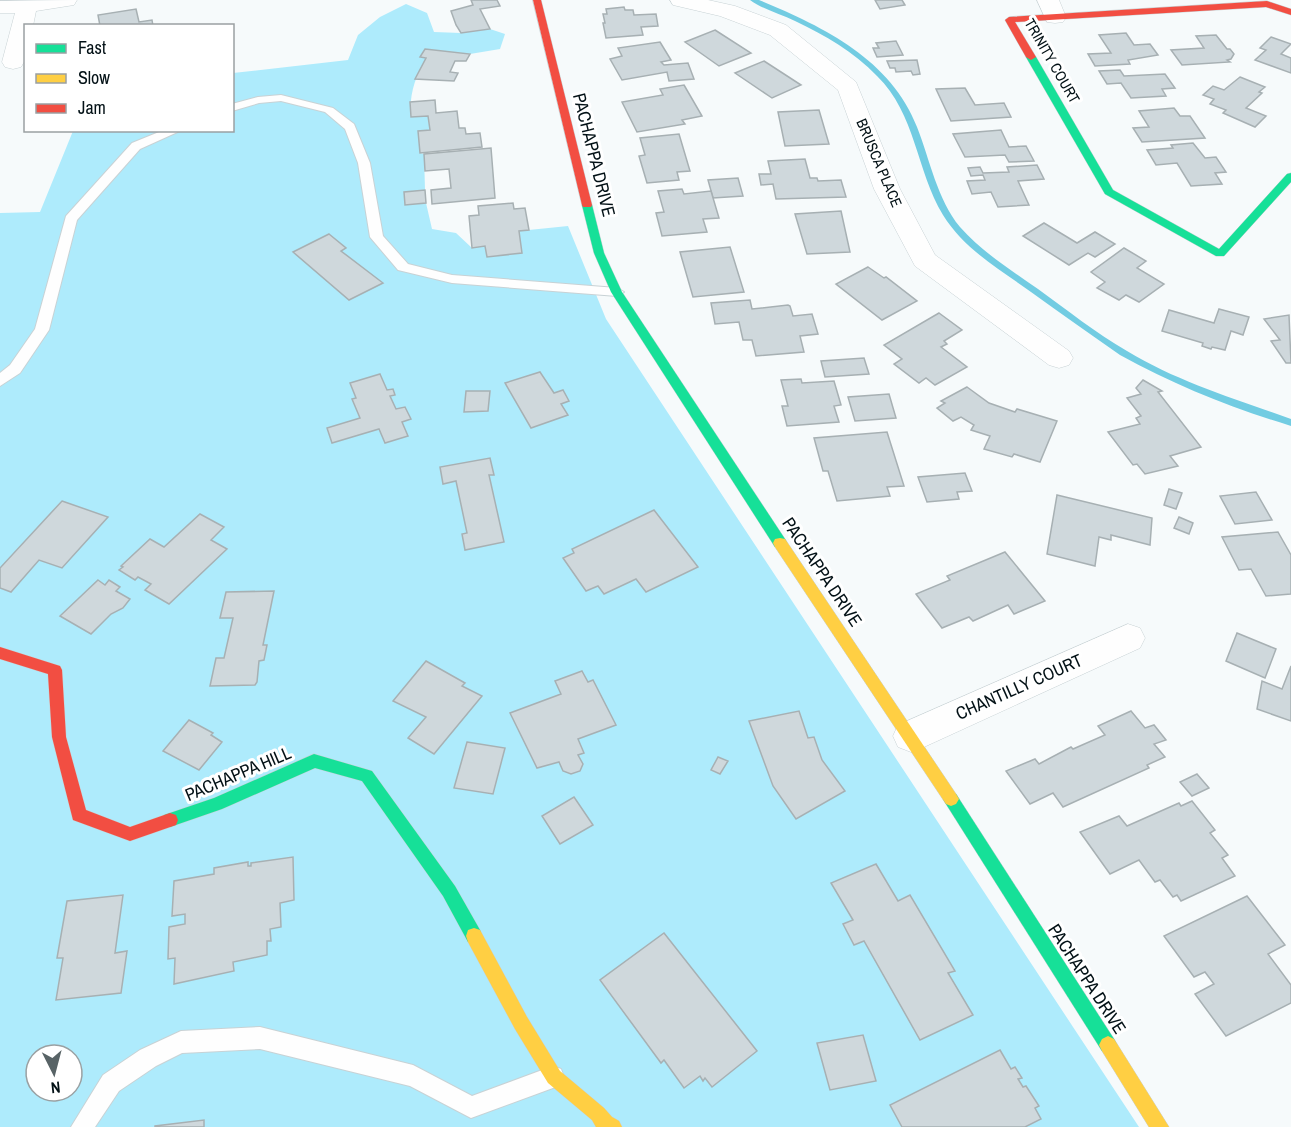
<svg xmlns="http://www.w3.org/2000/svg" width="1291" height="1127" viewBox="0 0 1291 1127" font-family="'Archivo Narrow',sans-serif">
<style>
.green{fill:#aeebfc;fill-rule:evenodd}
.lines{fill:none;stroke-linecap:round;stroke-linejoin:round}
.stream{fill:#72cce2;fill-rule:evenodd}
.building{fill:#cfd8dc;stroke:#a7b0b3;stroke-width:1.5}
.lane-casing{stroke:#c8d2d5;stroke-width:2}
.street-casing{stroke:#c8d2d5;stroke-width:1}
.fast-casing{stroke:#c8d2d5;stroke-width:1}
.slow-casing{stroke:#c8d2d5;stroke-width:1}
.jam-casing{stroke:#c8d2d5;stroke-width:1}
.lane{fill:#fefefe;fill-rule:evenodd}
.street{fill:#fefefe;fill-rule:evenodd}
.fast{fill:#16e098;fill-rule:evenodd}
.slow{fill:#ffcf43;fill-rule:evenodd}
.jam{fill:#f24e42;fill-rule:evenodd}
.labels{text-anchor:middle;stroke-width:6;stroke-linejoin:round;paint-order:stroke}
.far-street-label{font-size:15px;fill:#031116;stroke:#fff}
.street-label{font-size:18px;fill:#031116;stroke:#fff}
</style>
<rect width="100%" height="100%" fill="#f6fafb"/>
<!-- green -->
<path class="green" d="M406 4 427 13 434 32 461 33 490 29 505 34 500 49 470 54 425 49 421 57 426 58C415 78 409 94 411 117L428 116 430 130 420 153 424 154 425 190 404 193 405 205 426 203 432 229 456 233 472 248 485 246 487 257 522 253 519 231 568 226 606 319 1139 1127H0V213L40 212 73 131 232 130 233 73 348 60 358 35 380 17ZM36 1055H72V1091H36Z"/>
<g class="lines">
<!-- stream -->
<path class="stream" d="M750 0H759C822 26 891 59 917 127 930 160 937 199 960 227 982 252 1011 270 1038 289 1067 310 1096 333 1127 351 1178 382 1236 399 1291 419V426C1232 408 1174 385 1120 355 1090 334 1060 313 1031 292 999 269 964 249 943 215 916 170 916 114 877 76 854 52 825 35 795 21 780 14 762 9 750 0Z"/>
</g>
<!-- building -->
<g class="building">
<path d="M471 0H497L500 6 480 9 490 29 461 33 456 25 451 11 473 5Z"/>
<path d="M875 0H902L905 5 880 9Z"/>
<path d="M624 7 625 10H633L634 15 656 14 658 26 641 27 643 35 606 38 603 23H605L603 14H607L606 9Z"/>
<path d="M136 9 139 22 152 20 153 26H100L98 15Z"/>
<path d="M715 30 751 53 719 66 685 42Z"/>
<path d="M1126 33 1134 45 1150 44 1158 55 1128 60 1130 64 1095 66 1088 54 1111 53 1099 35Z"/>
<path d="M1216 35 1227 49H1230L1234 54 1231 59 1227 60 1230 62 1182 65 1171 50 1204 48 1196 36Z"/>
<path d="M1271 37 1291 44 1281 54 1291 58V73L1255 60 1266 50 1260 48Z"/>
<path d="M896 41 903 55 877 57 873 48H879L876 43Z"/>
<path d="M660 42 671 60 661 62 664 65 688 63 694 79 669 81 667 72 622 80 610 59 622 56 618 48Z"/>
<path d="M425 49 470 54 466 61H455L450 72 458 73 454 81 415 79 426 58 420 57Z"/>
<path d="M917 60 920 74 913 75 911 71 896 72 895 68H890L887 61Z"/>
<path d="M764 61 801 85 772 98 735 73Z"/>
<path d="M1120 70 1124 76 1165 74 1175 88 1162 89 1166 96 1131 98 1121 83 1107 84 1099 71Z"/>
<path d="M1240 77 1265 87 1259 92 1262 93 1246 108 1266 116 1255 127 1223 113 1226 110 1210 104 1214 99 1203 95 1213 86 1224 90Z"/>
<path d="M684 85 702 116 682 120 685 124 637 132 622 102 663 95 660 89Z"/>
<path d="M965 88 975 105 1004 103 1011 117 951 121 936 89Z"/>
<path d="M435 100 436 113 457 111 459 128H465L466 134 480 133 482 147 420 153 418 131 430 130 428 116 411 117 410 102Z"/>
<path d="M1174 108 1180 116H1190L1205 138 1142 142 1133 128 1149 127 1139 111Z"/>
<path d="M819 110 829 144 785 146 778 112Z"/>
<path d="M1001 130 1009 147 1026 146 1034 161 1009 162 1005 155 965 157 953 134Z"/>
<path d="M679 134 690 171 677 172 679 180 647 183 639 156 645 155 640 138Z"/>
<path d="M1193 143 1205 158 1216 157 1226 172 1215 173 1222 184 1191 186 1177 163 1156 165 1147 150 1173 148 1171 145Z"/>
<path d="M491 148 495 198 432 204 431 190 451 188 449 169 425 171 424 154Z"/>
<path d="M805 159 810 178H817L818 181 841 180 846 197 776 199 773 184 761 185 759 174H771L768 161Z"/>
<path d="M1037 165 1044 179 1018 181 1029 205 998 207 991 192 972 194 967 181 985 180 983 175 971 176 968 168 980 167 983 173 1009 172 1007 167Z"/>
<path d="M738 178 743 196 713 198 708 180Z"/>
<path d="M682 189 684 194 711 191 719 218 703 219 707 232 662 236 656 213 664 212 658 191Z"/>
<path d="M425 190 426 203 405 205 404 192Z"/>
<path d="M513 203 514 209 525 208 529 230 519 231 522 253 487 257 485 246 472 248 469 216 479 215 478 206Z"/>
<path d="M841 211 850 252 807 254 795 214Z"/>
<path d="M1044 223 1077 243 1095 232 1115 244 1095 257 1088 253 1069 265 1023 236Z"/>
<path d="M329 234 346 248 341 251 383 283 349 300 293 252Z"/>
<path d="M730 247 744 292 693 297 680 252Z"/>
<path d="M1124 248 1146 261 1137 268 1164 284 1139 302 1126 295 1119 300 1097 288 1105 282 1091 272Z"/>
<path d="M868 267 884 278 886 277 917 301 882 320 836 284Z"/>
<path d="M750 300 752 309 788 305 790 306 793 316 812 314 818 334 800 336 804 352 756 356 752 340H743L739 322 715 324 711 303Z"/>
<path d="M1219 309 1249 317 1243 335 1231 331 1225 350 1212 347 1211 349 1202 346 1203 343 1162 331 1169 310 1214 323Z"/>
<path d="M939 313 962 330 944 341 947 344 941 347 967 367 935 385 926 378 919 383 894 364 902 359 884 345Z"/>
<path d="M1289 315 1291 363H1286L1271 341 1280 340 1264 319Z"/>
<path d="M864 358 869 374 825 377 821 361Z"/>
<path d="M540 372 554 393 563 390 569 401 561 404 568 415 531 428 505 383Z"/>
<path d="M380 374 387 390 393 389 395 395 390 396 396 409 405 407 411 419 402 422 408 436 385 443 379 429 332 443 327 428 360 418 352 399 356 398 350 383Z"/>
<path d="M801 379 802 383 834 381 841 405 834 406 839 422 787 426 782 406H788L781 380Z"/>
<path d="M1143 380 1162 391 1158 392 1201 447 1170 456 1178 466 1145 474 1137 464 1133 465 1108 432 1140 424 1136 418 1141 416 1127 398 1141 394 1136 388Z"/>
<path d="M967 387 989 403 1015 412 1017 409 1057 421 1040 462 1014 454 1012 457 984 449 990 436 971 430 974 425 961 417 953 421 937 408 945 403 941 401Z"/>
<path d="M466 391H490L488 411 464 412Z"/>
<path d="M889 394 896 418 855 421 848 397Z"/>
<path d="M887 432 904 486 887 487 890 496 837 501 828 471H823L814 438Z"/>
<path d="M490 458 494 475H489L504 542 465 550 462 534 467 533 456 481 443 484 440 467Z"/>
<path d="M965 473 972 491 957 492 959 499 927 502 918 477Z"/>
<path d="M1169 489 1182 493 1176 509 1164 505Z"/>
<path d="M1256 492 1272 520 1235 524 1220 496Z"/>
<path d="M1057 495 1152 518 1150 545 1111 535V540L1099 537 1095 566 1047 554Z"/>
<path d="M62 501 108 517 62 568 39 560 11 592 0 588V568Z"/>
<path d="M654 510 698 567 646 592 636 579 604 594 598 586 586 591 563 558 574 553 572 549Z"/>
<path d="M200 514 224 527 211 540 227 549 169 604 145 590 151 584 138 577 135 580 119 570 123 567 121 566 150 539 164 547Z"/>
<path d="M1179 517 1193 523 1189 534 1174 528Z"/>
<path d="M1278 532 1291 555V594L1266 596 1251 569 1239 570 1222 537Z"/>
<path d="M1005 552 1045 601 1014 614 1008 605 973 621 969 617 942 628 916 594 950 580 947 576Z"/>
<path d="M98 580 105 585 109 580 120 587 116 591 130 599 123 608 111 614 91 634 60 616Z"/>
<path d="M274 591 263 645H267L264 660 259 661 257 682 255 685 210 686 216 658H224L233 618H220L226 592Z"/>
<path d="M1237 633 1276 649 1265 678 1226 661Z"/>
<path d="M426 661 465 683 462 686 482 696 434 754 408 738 426 717 393 701Z"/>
<path d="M1291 666V721L1257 709 1262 681 1282 689Z"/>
<path d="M582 671 588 682 593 680 616 725 578 739 584 753 578 755 583 764 580 771 571 774 563 771 559 762 537 768 510 713 561 694 555 681Z"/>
<path d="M799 711 808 738 814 737 822 760 845 791 796 819 773 786 749 721Z"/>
<path d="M1131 711 1145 728 1154 725 1166 740 1154 744 1165 757 1147 765 1149 768 1063 807 1053 793 1030 804 1006 771 1035 759 1039 764 1071 747 1073 749 1105 735 1098 726Z"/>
<path d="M189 720 213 733 211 735 222 742 199 770 163 751Z"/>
<path d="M467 742 505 748 493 794 454 788Z"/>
<path d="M718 757 728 761 720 774 711 770Z"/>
<path d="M1197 774 1209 788 1192 796 1180 782Z"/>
<path d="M574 797 593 825 560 844 542 816Z"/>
<path d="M1192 801 1215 830 1210 833 1228 855 1222 858 1235 876 1181 901 1177 895 1173 897 1160 880 1155 882 1139 860 1110 874 1080 832 1119 816 1127 826 1179 803 1181 806Z"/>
<path d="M293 857 294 900 280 903 281 927 270 929 271 941H267V955L233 962 234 971 174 984 175 958 168 959 169 927 185 924V914L172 916 174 881 214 874V868L248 862V866H251V863Z"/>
<path d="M876 864 898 901 910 895 955 971 948 973 973 1015 920 1040 864 941 854 945 843 924 853 920 831 883Z"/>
<path d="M123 895 115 953 127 951 121 993 56 1000 63 958H57L67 901Z"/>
<path d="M1247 896 1285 945 1268 954 1291 985V1003L1226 1036 1195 994 1214 984 1205 972 1194 977 1164 936Z"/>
<path d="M664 933 757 1051 712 1087 705 1078 703 1081 700 1076 684 1088 664 1060 661 1063 600 980Z"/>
<path d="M863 1035 876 1081 830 1090 817 1043Z"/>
<path d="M1000 1050 1011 1069 1015 1067 1022 1078 1018 1079 1023 1087 1026 1086 1039 1106 1035 1108 1041 1119 1025 1127H902L890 1105Z"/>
<path d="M204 1120V1127H155V1126Z"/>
</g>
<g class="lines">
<defs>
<g id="lane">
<path d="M281 95 333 108 354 124 370 163 383 236 408 264 452 275 617 288 624 292 617 296 452 283 398 270 370 237 358 163 345 129 325 112 281 101 259 103 232 111V104L258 97Z"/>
<path d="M164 130H182L140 149 77 220 49 330 20 373 0 386V373L10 365 35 329 66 216 132 143Z"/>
<path d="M260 1027 413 1065 472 1096 553 1066 561 1069 564 1077 561 1085 471 1118 410 1086 260 1049 182 1053 156 1066 119 1091 95 1127H71L103 1075 140 1050 181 1031Z"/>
</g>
<g id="street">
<path d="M77 0 74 5 36 11 33 26H26L24 62 21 67 13 69 5 67 2 62 15 13H0V1Z"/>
<path d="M670 0H708L735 6 786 25 856 82 900 189 935 255 1069 351 1073 358 1069 365 1059 368 1049 365 915 266 874 189 838 90 770 35 720 16 673 5Z"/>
<path d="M1037 0H1059L1066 17 1063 22 1055 23 1047 22Z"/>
<path d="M1128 624 1140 628 1145 638 1140 648 924 747 911 752 898 747 893 736 898 725Z"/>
</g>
<g id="fast">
<path d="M1028 55 1036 57 1113 190 1219 249 1287 174 1291 173V182L1224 256H1216L1105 194 1026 57Z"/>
<path d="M587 202 592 205 604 253 622 292 785 539 787 543 785 547H775L611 292 594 253 582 205Z"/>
<path d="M314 754 372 771 455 886 480 930 482 936 480 942 474 944 468 942 443 896 362 781 315 768 222 809 170 827 164 825 162 820 164 815 214 798Z"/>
<path d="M951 792 956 794 1114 1039 1117 1045 1114 1051 1108 1054 1102 1051 946 804 943 799 946 794Z"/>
</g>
<g id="slow">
<path d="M780 538 785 539 956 794 959 799 956 804 951 806 946 804 775 547 773 543 775 539Z"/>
<path d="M474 928 480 930 527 1017 560 1071 604 1108 612 1117 619 1121 622 1127H596L592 1120 548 1083 515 1029 468 942 466 936 468 930Z"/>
<path d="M1108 1036 1114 1039 1169 1127H1149L1102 1051 1099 1045 1102 1039Z"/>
</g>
<g id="jam">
<path d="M533 0H541L592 205 591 207H583L582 205Z"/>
<path d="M1267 1 1291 9V15L1266 7 1015 22 1036 57 1031 60 1026 57 1005 20 1009 17Z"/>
<path d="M0 647 60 666 62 670 66 737 86 810 130 827 170 813 176 815 178 820 176 825 130 841 73 820 52 737 48 674 0 659Z"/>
</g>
</defs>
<!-- lane casing -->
<use href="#lane" class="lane-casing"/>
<!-- street casing -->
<use href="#street" class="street-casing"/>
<!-- fast casing -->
<use href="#fast" class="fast-casing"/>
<!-- slow casing -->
<use href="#slow" class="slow-casing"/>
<!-- jam casing -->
<use href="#jam" class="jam-casing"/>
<!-- lane -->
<use href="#lane" class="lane"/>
<!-- street -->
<use href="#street" class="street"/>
<!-- fast -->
<use href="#fast" class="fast"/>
<!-- slow -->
<use href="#slow" class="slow"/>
<!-- jam -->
<use href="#jam" class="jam"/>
</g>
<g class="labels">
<!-- far-street labels -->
<g class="far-street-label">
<text transform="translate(1052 61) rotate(60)" y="5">TRINITY COURT</text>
<text transform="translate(879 163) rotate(67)" y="5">BRUSCA PLACE</text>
</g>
<!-- street labels -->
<g class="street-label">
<text transform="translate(594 155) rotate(76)" y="6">PACHAPPA DRIVE</text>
<text transform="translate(822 572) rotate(56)" y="6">PACHAPPA DRIVE</text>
<text transform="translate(1019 687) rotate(-24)" y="6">CHANTILLY COURT</text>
<text transform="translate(238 774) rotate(-23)" y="6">PACHAPPA HILL</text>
<text transform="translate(1087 979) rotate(57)" y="6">PACHAPPA DRIVE</text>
</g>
</g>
<!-- legend -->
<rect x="24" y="24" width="210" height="108" fill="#ffffff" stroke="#9aa0a2" stroke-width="1.5"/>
<rect x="36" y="44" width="30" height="9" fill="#16e098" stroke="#9aa0a2" stroke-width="1.5"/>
<text x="78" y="54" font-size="18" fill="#031116">Fast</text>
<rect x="36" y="74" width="30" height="9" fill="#ffcf43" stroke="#9aa0a2" stroke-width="1.5"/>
<text x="78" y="84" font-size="18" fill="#031116">Slow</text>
<rect x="36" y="104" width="30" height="9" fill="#f24e42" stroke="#9aa0a2" stroke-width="1.5"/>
<text x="78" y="114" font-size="18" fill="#031116">Jam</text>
<!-- north arrow -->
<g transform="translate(54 1073) rotate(174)"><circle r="28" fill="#ffffff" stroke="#9aa0a2" stroke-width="1.5"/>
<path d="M0-4.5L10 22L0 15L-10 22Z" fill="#586366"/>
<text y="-9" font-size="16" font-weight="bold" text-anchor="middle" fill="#031116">N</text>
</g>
</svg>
